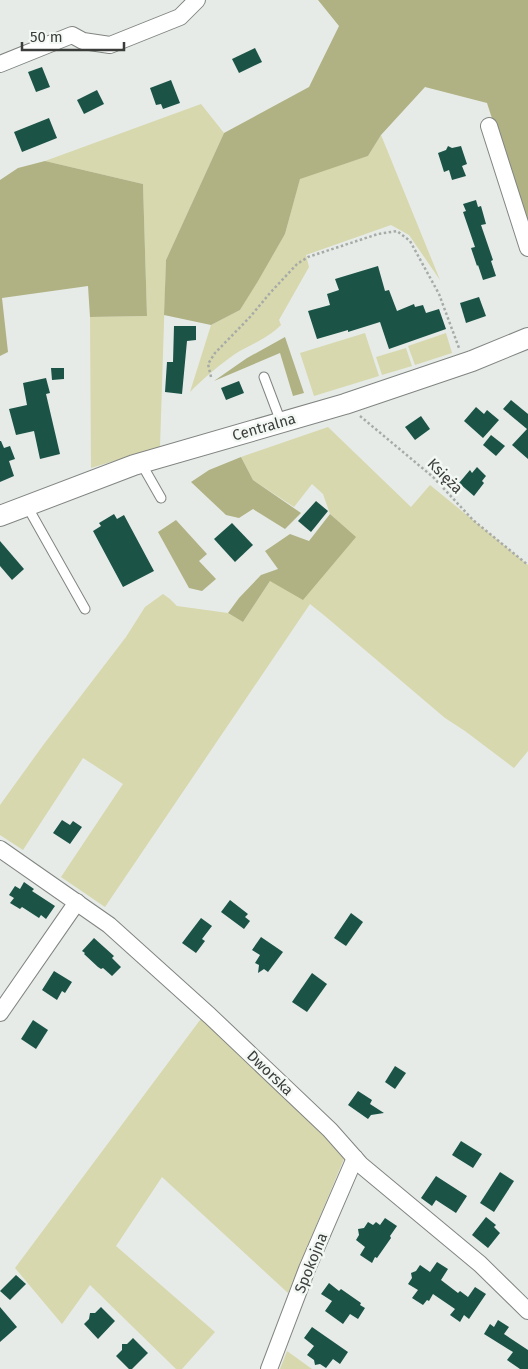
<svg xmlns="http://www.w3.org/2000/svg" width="528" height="1369" viewBox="0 0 528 1369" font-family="'Fira Sans',sans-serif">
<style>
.green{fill:#d7d8ad}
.forest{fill:#b0b283}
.building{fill:#1b5447}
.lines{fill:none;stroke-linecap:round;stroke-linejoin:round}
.service-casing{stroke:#818582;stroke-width:11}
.minor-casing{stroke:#818582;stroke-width:18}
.tertiary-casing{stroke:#818582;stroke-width:22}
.path{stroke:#a7aba8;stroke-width:2.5;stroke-dasharray:2.5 2.5;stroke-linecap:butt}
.service{stroke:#fff;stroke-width:9}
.minor{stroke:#fff;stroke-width:16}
.tertiary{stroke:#fff;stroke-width:20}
.labels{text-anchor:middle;stroke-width:5;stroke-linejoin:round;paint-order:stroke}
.street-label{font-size:15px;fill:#3b3d3b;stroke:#f3f8f4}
</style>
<rect width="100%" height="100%" fill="#e6ebe7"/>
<!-- green -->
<g class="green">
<path d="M201 104 224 133 166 260 160 447 91 468 90 317 147 316 143 184 45 161Z"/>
<path d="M381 135 440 280 409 235 391 225 306 255 309 267 279 320 281 325C267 339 251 344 235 354 218 366 205 377 190 392L211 325 240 310 285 234 300 178 368 156Z"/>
<path d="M365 333 379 376 314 396 300 353Z"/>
<path d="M446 333 452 353 415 365 408 346Z"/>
<path d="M406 348 412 366 382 375 376 357Z"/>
<path d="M328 427 411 507 430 485 528 565V751L514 768 465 731 445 718 325 616 310 604 105 907 61 877 123 784 83 758 23 850 0 835V805L44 744 126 637 145 607 163 594 170 599 177 606 228 613 243 622 270 581 355 537 330 514 323 494 312 484 294 507 253 480 241 457Z"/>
<path d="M203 1016 346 1154 288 1293 162 1177 116 1246 215 1332 182 1369H176L90 1285 62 1324 15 1268Z"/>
<path d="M287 1351 312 1369H280Z"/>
</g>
<!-- forest -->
<g class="forest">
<path d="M318 0H528V229L487 103 425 87 381 135 368 156 300 179 285 234 258 281 240 310 211 325 164 315 166 260 224 133 309 87 339 26Z"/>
<path d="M45 161 143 184 147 316 90 317 88 286 2 298 8 352 0 356V180L18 168Z"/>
<path d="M285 337 304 393 293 396 280 353 214 381 247 358Z"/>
<path d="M241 457 253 480 301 513 285 529 253 509 239 518 226 515 191 482 209 470Z"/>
<path d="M330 514 356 537 303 600 270 581 243 622 228 613 239 598 261 575 278 569 265 551 290 534 309 541Z"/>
<path d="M176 520 207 554 199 561 216 579 202 591 189 588 158 532Z"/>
</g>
<!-- building -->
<g class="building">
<path d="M255 48 262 62 239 73 232 59Z"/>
<path d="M42 67 50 87 36 92 28 72Z"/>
<path d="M171 80 180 103 163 109 161 104 156 105 150 88Z"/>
<path d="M97 90 104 104 84 114 77 100Z"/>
<path d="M49 118 57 138 22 152 14 132Z"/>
<path d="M448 146 452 148 461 146 467 164 462 166 466 176 452 180 449 170 444 172 438 153 446 150Z"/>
<path d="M476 200 478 207 481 206 486 224 481 225 493 260 491 261 496 276 483 280 478 265 477 266 471 248 475 247 463 212 466 211 463 204Z"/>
<path d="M378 266 385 291 389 290 397 311 414 304 415 307 423 305 426 313 439 309 446 329 389 349 380 322 348 332V330L317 339 308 311 330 305 327 294 339 290 335 279Z"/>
<path d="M479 297 486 316 466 323 460 303Z"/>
<path d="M174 326H196V340L187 341 182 394 165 392 167 362H173Z"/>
<path d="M51 368H64V379L52 380Z"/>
<path d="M46 378 50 393 46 394 60 454 40 459 34 431 16 435 9 409 27 405 23 383Z"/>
<path d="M239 381 244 393 226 400 221 388Z"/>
<path d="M511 400 528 414V459L512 445 527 429 503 409Z"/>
<path d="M476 407 484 414 487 410 499 420 483 438 464 421Z"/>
<path d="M421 416 430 429 415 440 405 427Z"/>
<path d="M491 435 505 446 496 456 483 445Z"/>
<path d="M0 441H1L4 448 10 446 15 459 9 461 14 476 0 482Z"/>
<path d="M477 467 486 476 482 481 484 483 474 496 459 483 470 470 472 473Z"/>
<path d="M316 501 328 511 311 532 298 521Z"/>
<path d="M114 514 117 519 124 515 154 571 123 587 93 531 101 526 99 523Z"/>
<path d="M232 523 253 545 235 562 214 539Z"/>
<path d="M0 541 24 569 12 580 0 566Z"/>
<path d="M62 820 70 825 73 821 82 827 70 844 53 833Z"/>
<path d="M24 882 34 889 32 891 55 906 46 919 41 915 39 918 22 907 20 909 10 903 14 898 9 895 15 886 20 889Z"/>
<path d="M230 900 248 914 245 917 250 921 244 929 221 912Z"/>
<path d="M351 913 363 922 346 946 334 938Z"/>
<path d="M201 918 212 926 202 939 205 941 196 953 182 943Z"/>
<path d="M261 937 283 952 268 972 264 969 258 973 259 965 255 963 260 955 252 950Z"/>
<path d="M94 938 114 956 112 958 121 967 112 976 103 968 101 969 98 967 84 954 85 953 82 951Z"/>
<path d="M54 971 72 982 65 993 62 991 57 1000 42 990Z"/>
<path d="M312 973 327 984 307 1012 292 1002Z"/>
<path d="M33 1020 48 1030 36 1049 21 1039Z"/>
<path d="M395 1066 406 1073 395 1089 385 1082Z"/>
<path d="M358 1091 372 1100 370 1104 384 1113 371 1115 368 1119 348 1105Z"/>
<path d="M461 1141 482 1154 473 1168 452 1155Z"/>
<path d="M500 1172 514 1181 494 1212 480 1203Z"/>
<path d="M436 1176 467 1196 456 1213 436 1200 432 1206 421 1198Z"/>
<path d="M486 1217 496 1225 494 1227 500 1233 488 1248 472 1235Z"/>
<path d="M385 1218 397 1226 390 1236 391 1238 377 1258 375 1257 372 1263 360 1255 365 1247 356 1240 359 1235 358 1229 364 1228 368 1222 373 1225 376 1222 380 1225Z"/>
<path d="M437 1262 448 1269 441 1280 458 1293 460 1291 468 1297 475 1287 486 1294 469 1319 464 1315 460 1322 450 1315 455 1309 433 1294 429 1301 427 1300 423 1305 412 1298 418 1290 408 1284 412 1278 411 1273 416 1271 420 1265 430 1272Z"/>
<path d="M16 1275 26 1284 10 1300 0 1291Z"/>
<path d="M329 1283 339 1291 341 1289 361 1303 360 1305 365 1308 358 1319 350 1314 343 1324 325 1311 332 1301 321 1294Z"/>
<path d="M0 1307 17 1327 0 1342Z"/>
<path d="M101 1307 115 1321 98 1339 84 1324 89 1319 90 1313H95Z"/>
<path d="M498 1320 509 1327 504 1334 528 1350V1369H520L507 1360 513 1352 484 1334 490 1324 494 1327Z"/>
<path d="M312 1327 348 1352 340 1364 333 1359 326 1368 320 1364 315 1365 314 1360 307 1355 314 1346 304 1338Z"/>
<path d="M133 1338 148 1353 132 1369H129L116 1356 122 1350V1344H127Z"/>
</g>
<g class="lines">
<defs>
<g id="service">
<path d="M264 377 281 422"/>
<path d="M141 463 161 498"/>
<path d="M27 506 85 609"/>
</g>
<g id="minor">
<path d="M0 64 72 35 83 41 110 45 180 17 197 0"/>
<path d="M489 126 528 248"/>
<path d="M0 849 109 925 210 1016 330 1130 361 1165 480 1264 528 1311"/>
<path d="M0 1013 77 902"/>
<path d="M269 1369 307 1269 355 1158"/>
</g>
<path id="tertiary" d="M0 516 134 465 345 404 472 361 528 338"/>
</defs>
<!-- service casing -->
<use href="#service" class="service-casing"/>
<!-- minor casing -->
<use href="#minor" class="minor-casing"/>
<!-- tertiary casing -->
<use href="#tertiary" class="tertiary-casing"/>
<!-- path -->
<g class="path">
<path d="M211 377 208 364 215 353 250 317 270 293 297 264 308 257 378 234 397 231 410 241 439 294 459 348"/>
<path d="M360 416 433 477 473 520 528 565"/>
</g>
<!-- service -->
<use href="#service" class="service"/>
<!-- minor -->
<use href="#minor" class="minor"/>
<!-- tertiary -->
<use href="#tertiary" class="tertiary"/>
</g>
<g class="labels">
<!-- street labels -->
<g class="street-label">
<text transform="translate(264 427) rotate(-16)" y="5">Centralna</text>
<text transform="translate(445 476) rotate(45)" y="5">Księża</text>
<text transform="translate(270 1073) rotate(44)" y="5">Dworska</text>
<text transform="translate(311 1263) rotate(-68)" y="5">Spokojna</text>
</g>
</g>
<!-- scale -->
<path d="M22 42v8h102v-8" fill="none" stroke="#3b3d3b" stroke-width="2.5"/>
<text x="30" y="42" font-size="15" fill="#3b3d3b" stroke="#f3f8f4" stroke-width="4" paint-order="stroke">50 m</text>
</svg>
